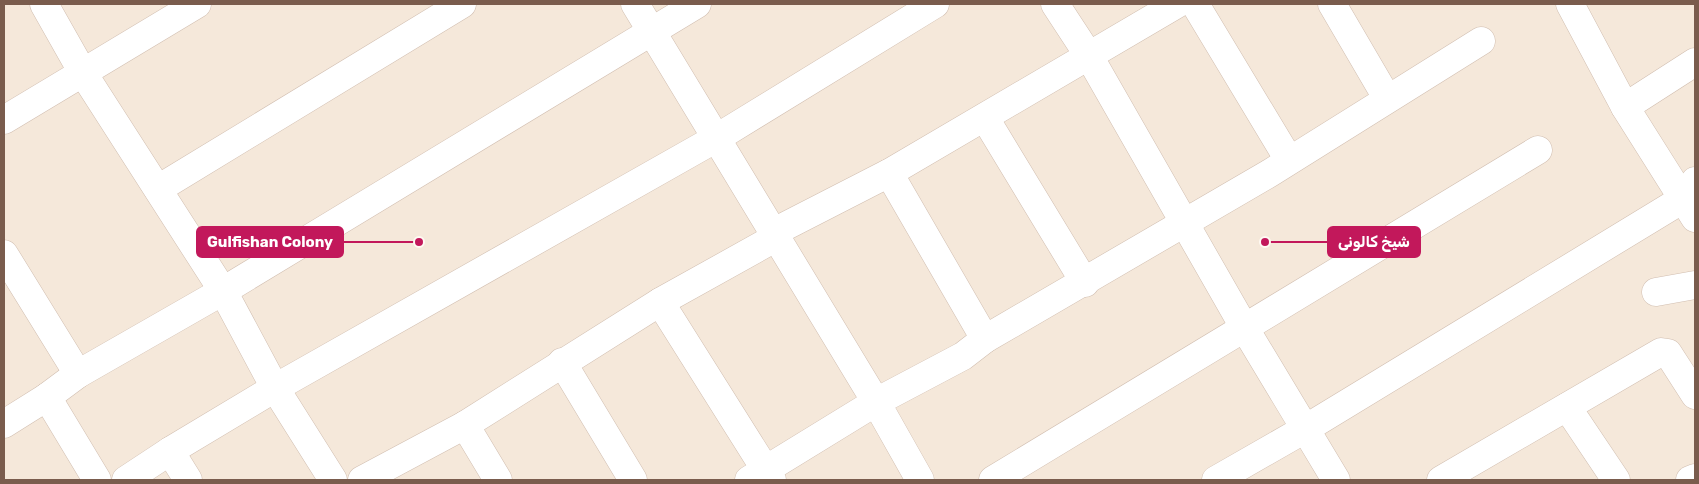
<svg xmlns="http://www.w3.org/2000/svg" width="1699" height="484" viewBox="0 0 1699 484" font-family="Rubik,'Noto Naskh Arabic',sans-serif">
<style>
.residential{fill:#f5e8da}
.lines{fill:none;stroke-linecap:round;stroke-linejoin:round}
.minor-casing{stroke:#d1beb0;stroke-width:29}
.tertiary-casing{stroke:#d1beb0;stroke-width:29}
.minor{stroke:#fff;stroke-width:28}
.tertiary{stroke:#fff;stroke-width:28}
.leader{fill:none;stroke:#c2185b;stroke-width:2}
.callout-dot{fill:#c2185b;stroke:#fffaf3;stroke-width:2}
.callout{fill:#c2185b;stroke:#c2185b;stroke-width:2}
.callout-label{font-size:15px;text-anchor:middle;font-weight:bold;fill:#fff}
</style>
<rect width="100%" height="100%" fill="#fdf6ec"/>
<!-- residential -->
<rect class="residential" x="4" y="4" width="1691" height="476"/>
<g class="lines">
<defs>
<g id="minor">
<path d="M635 4 876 402 920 480"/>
<path d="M1055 4 1089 56 1244 327 1336 480"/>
<path d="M1195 4 1289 160"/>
<path d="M1332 4 1387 98"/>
<path d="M1570 4 1625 107 1695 218"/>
<path d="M1625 107 1695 62"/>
<path d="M985 118 1085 283"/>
<path d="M4 120 197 4"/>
<path d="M889 173 985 339"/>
<path d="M158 189 462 4"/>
<path d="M772 233 889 173 1177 4"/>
<path d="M4 254 78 374"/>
<path d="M1656 292 1695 285"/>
<path d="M660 302 772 480"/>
<path d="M562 362 633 480"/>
<path d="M47 397 97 480"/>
<path d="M1567 407 1616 480"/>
<path d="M4 424 47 397 78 374 223 291 697 4"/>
<path d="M465 425 498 480"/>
<path d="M126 480 170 451"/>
<path d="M188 480 170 451 275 388 715 139 935 4"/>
<path d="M362 480 465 425 660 302 775 238"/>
<path d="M749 480 876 402 963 356 985 339 1270 173 1481 41"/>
<path d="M993 480 1538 150"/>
<path d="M1216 480 1305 429 1683 199 1695 181"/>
<path d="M1441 480 1661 352 1668 353 1695 395"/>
<path d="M1690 480 1695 478"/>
</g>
<path id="tertiary" d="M44 4 83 73 223 291 275 388 333 480"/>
</defs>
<!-- minor casing -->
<use href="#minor" class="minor-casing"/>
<!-- tertiary casing -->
<use href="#tertiary" class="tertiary-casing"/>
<!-- minor -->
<use href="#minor" class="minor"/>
<!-- tertiary -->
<use href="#tertiary" class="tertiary"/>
</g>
<!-- callouts -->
<path class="leader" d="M419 242L343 242M1265 242L1328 242"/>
<g class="callout-dot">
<circle cx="419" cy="242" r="5"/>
<circle cx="1265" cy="242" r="5"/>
</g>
<g class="callout">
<rect x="197" y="227" width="146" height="30" rx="5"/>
<rect x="1328" y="227" width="92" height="30" rx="5"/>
</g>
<g class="callout-label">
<text x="270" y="247">Gulfishan Colony</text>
<text x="1374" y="247">شیخ کالونی</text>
</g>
<!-- border -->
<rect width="1699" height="484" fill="none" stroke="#7a5c4d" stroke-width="10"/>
</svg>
